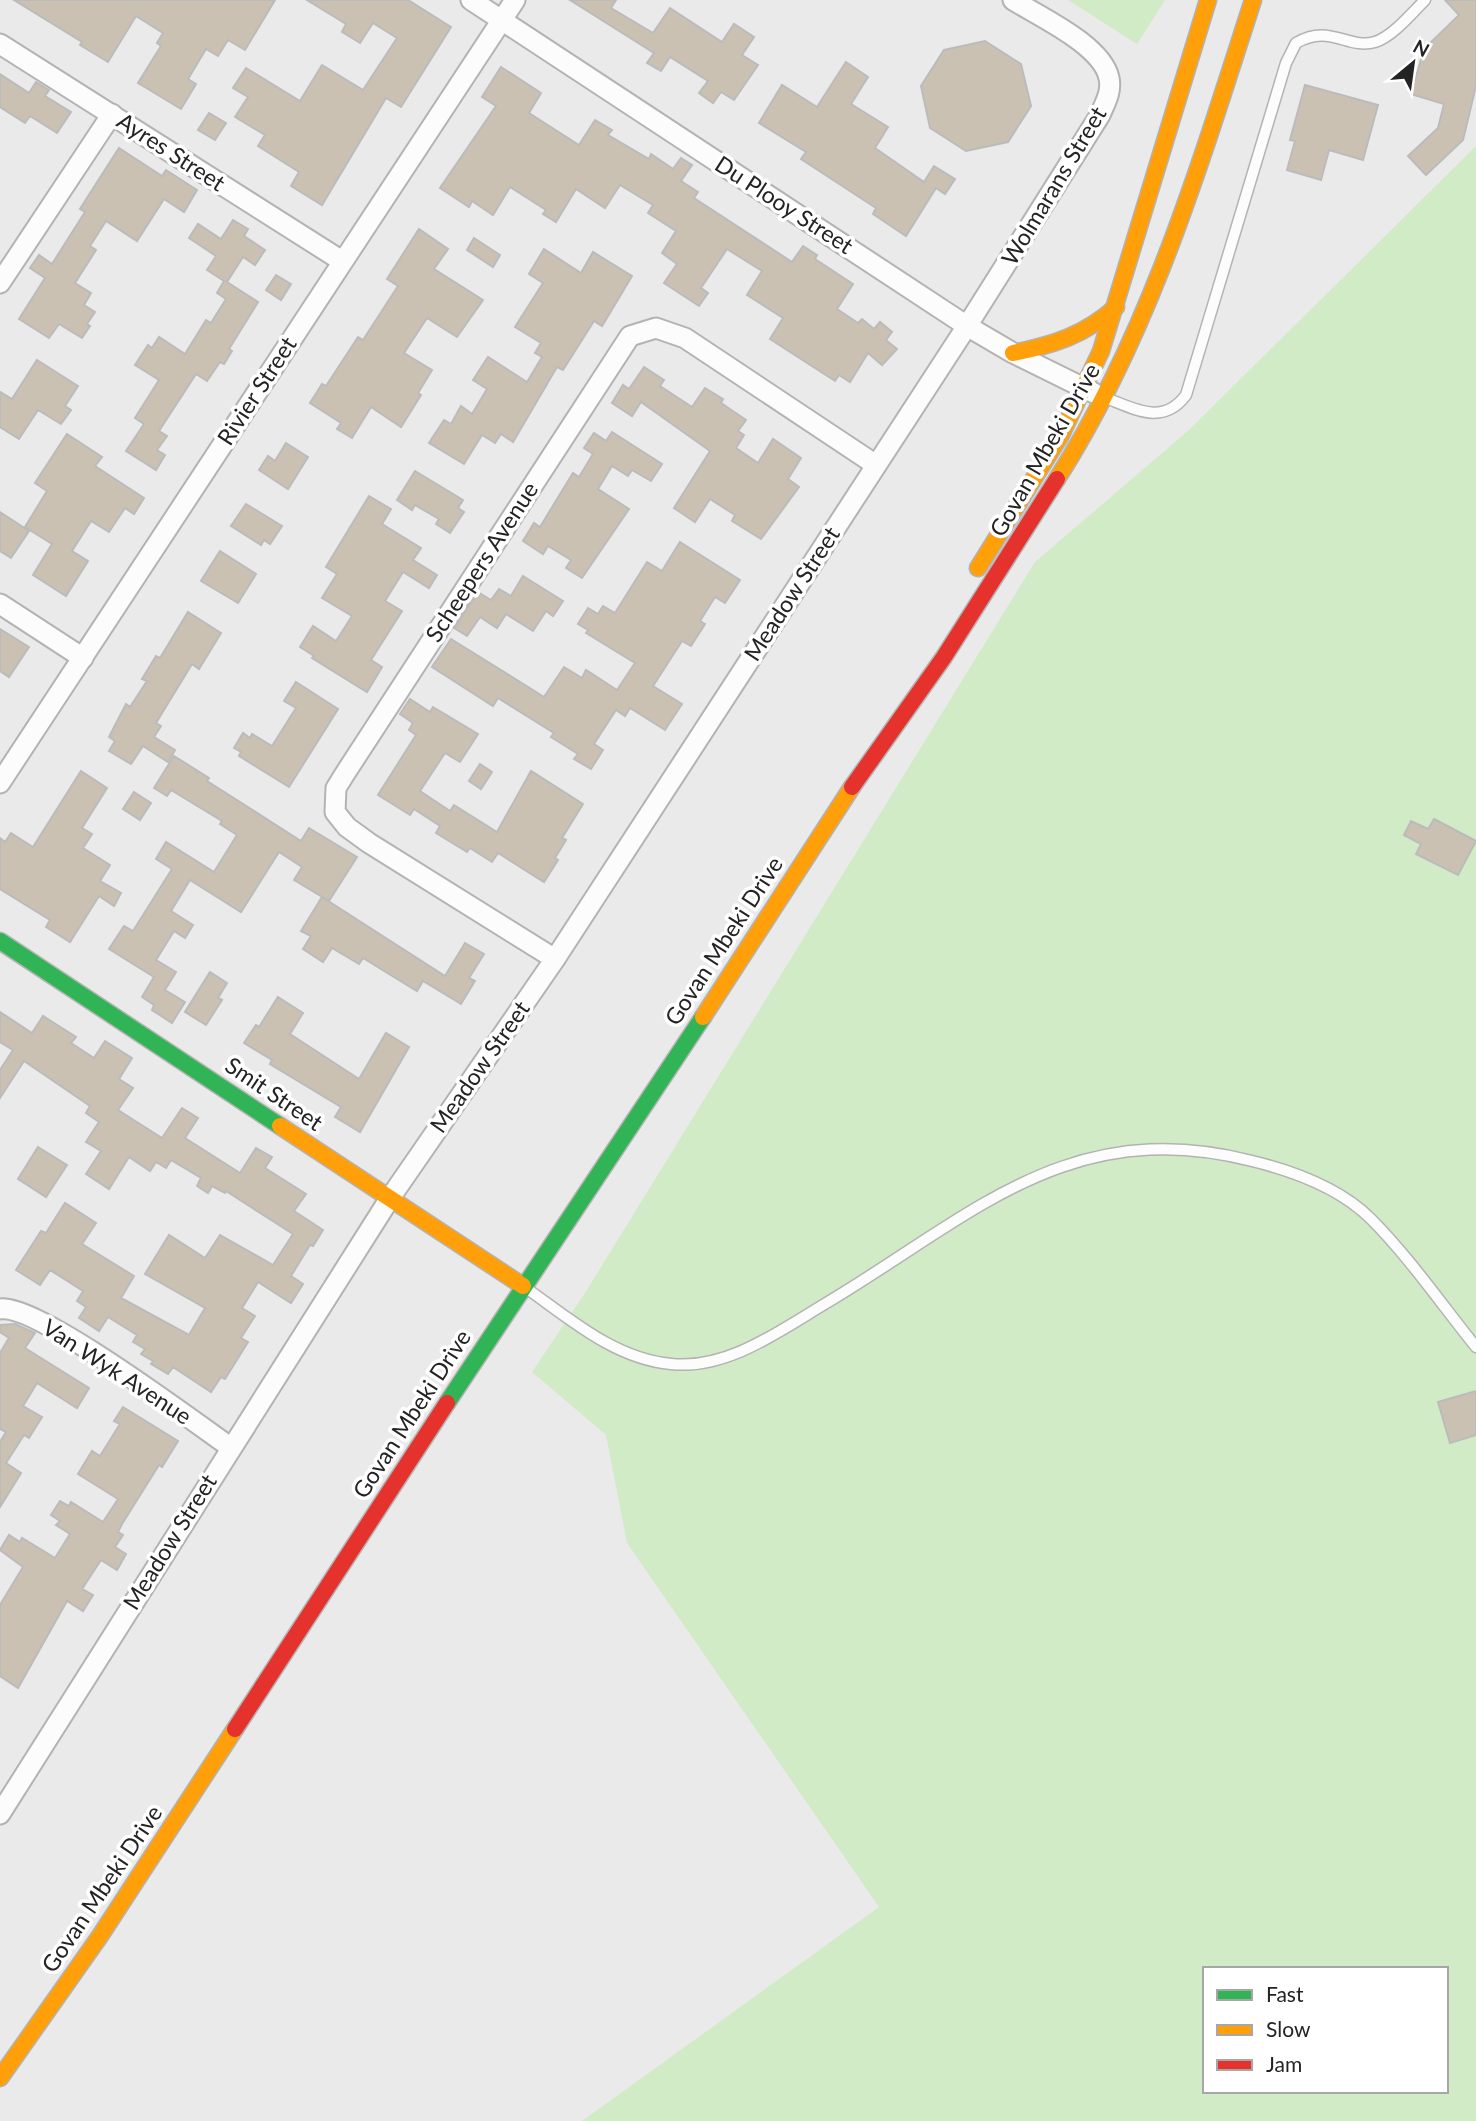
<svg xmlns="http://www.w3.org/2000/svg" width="1476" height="2121" viewBox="0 0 1476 2121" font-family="Lato,sans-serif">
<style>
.green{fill:#d1ebc6;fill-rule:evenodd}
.building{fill:#cbc1b2;stroke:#bbb;stroke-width:2}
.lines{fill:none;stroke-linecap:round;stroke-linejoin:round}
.lane-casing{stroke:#b3b3b4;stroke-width:13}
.street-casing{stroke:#b3b3b4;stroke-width:23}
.fast-casing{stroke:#b3b3b4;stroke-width:19}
.slow-casing{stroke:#b3b3b4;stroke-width:19}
.jam-casing{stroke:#b3b3b4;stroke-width:19}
.lane{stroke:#fcfcfc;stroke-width:10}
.street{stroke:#fcfcfc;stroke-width:19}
.fast{stroke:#30b455;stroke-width:16}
.slow{stroke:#ff9f0a;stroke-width:16}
.jam{stroke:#e5322d;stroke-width:16}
.labels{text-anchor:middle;stroke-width:7;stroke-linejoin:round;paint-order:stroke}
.street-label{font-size:23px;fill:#232324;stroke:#fff}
</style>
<rect width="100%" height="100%" fill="#eaeaeb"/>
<!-- green -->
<g class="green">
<path d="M1068 0H1165L1137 44Z"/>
<path d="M1476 146V2121H582L879 1907 627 1543 606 1435 532 1372 585 1293 1035 562 1189 430ZM1205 1969H1446V2091H1205Z"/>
</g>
<!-- building -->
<g class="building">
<path d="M14 0H275L245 50 228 40 218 56 206 49 188 79 196 84 181 109 138 83 161 46 157 43 163 33 136 16 108 62 80 45 82 42Z"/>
<path d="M307 0H408L451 27 401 107 386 98 322 205 291 186 299 172 258 146 265 135 235 117 248 97 233 88 246 68 300 101 322 65 363 90 397 38 373 23 360 43 342 32 346 24Z"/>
<path d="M570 0H616L611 8 653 33 670 8 722 42 734 24 754 37 742 55 758 65 734 100 721 92 713 103 699 93 708 81 670 57 661 71 647 63 654 53Z"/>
<path d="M1445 0H1476V86L1463 140 1426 175 1408 156 1438 128 1444 104 1411 94 1424 49 1459 15Z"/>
<path d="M985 41 1021 64 1031 106 1008 142 966 151 930 128 921 86 944 50Z"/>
<path d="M846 62 868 77 851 104 888 127 875 148 924 182 934 166 955 179 945 194 936 188 906 236 873 214 876 208 801 159 806 152 759 123 782 85 817 107Z"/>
<path d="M501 67 541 93 529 113 579 145 595 120 612 130 608 135 649 159 651 154 673 169 681 158 692 165 681 181 698 192 694 198 792 262 803 246 817 255 815 259 853 284 837 309 858 323 862 319 874 329 880 322 892 332 886 340 897 349 882 365 868 353 850 382 839 375 835 381 770 339 783 318 747 295 762 271 727 249 701 288 708 293 699 306 664 283 677 264 662 253 676 231 648 213 653 205 620 185 605 208 576 189 556 222 543 214 546 210 510 187 493 215 472 201 469 207 440 188 496 106 482 97Z"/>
<path d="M0 74 29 93 36 82 49 90 45 96 71 112 57 133 30 116 25 123 0 107Z"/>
<path d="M1305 85 1378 105 1363 160 1329 150 1321 180 1287 170 1295 141 1290 140Z"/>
<path d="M209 113 226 123 215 140 198 130Z"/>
<path d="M119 148 162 176 166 170 197 190 184 212 164 199 137 241 106 221 90 246 96 250 75 283 91 293 84 305 95 312 87 324 90 326 82 338 59 324 49 338 19 319 45 278 30 268 39 255 52 264 85 212 80 209Z"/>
<path d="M233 220 248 229 244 236 265 250 255 265 243 257 227 282 258 302 229 349 232 351 224 364 220 362 207 381 196 374 159 431 167 436 157 450 165 455 156 470 126 451 144 424 135 418 159 380 135 365 148 345 152 348 159 337 185 354 206 320 211 323 226 299 217 293 224 281 207 270 216 256 189 238 198 224 221 239Z"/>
<path d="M419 229 448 249 434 269 483 300 457 337 427 318 404 353 432 370 418 393 421 395 401 427 371 407 352 438 337 429 341 423 310 403 322 384 326 386 358 337 363 340 398 286 387 279Z"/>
<path d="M474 238 500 255 493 267 467 250Z"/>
<path d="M544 249 581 273 593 252 632 276 602 326 594 321 563 370 557 367 513 442 501 434 495 443 482 435 464 464 429 443 444 420 451 424 461 406 472 414 487 389 473 380 488 357 527 382 542 357 535 353 541 343 515 327 543 283 529 274Z"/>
<path d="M276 275 291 284 281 300 266 290Z"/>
<path d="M37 360 78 386 65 406 71 410 61 424 38 410 19 439 0 427V392L12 399Z"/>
<path d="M644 367 664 380 660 386 692 407 705 388 723 399 721 403 746 420 738 431 744 435 736 448 758 463 773 439 801 458 788 479 799 487 761 539 732 521 735 515 710 499 695 522 674 508 710 451 641 402 632 416 612 403 623 385 629 389Z"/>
<path d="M612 432 662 464 651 481 632 470 628 476 612 466 598 489 629 509 582 578 566 568 571 560 548 546 543 554 523 541 534 523 540 527 573 473 579 477 593 454 584 448 594 433 606 441Z"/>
<path d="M67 434 102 457 95 466 144 498 134 514 125 508 109 532 91 521 72 551 88 561 66 596 33 575 52 544 25 527 47 491 35 483Z"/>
<path d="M286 443 308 457 288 489 259 470 268 456 275 461Z"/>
<path d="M415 471 463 500 458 508 464 512 450 533 436 524 439 519 415 505 412 510 397 500Z"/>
<path d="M369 496 391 509 382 524 421 548 413 560 437 575 429 588 403 572 385 601 402 611 371 660 382 667 367 692 312 658 314 656 300 647 313 626 336 641 352 616 322 598 337 574 326 567Z"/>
<path d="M246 504 282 526 270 544 264 540 261 545 231 526Z"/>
<path d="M0 512 29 531 11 558 0 551Z"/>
<path d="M680 542 740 580 725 603 715 597 700 621 705 624 691 646 682 641 653 686 682 704 665 730 630 708 625 716 616 710 594 744 603 750 591 769 574 759 578 754 551 737 554 733 498 698 493 706 432 667 451 639 544 697 564 667 582 678 586 670 617 690 635 663 586 633 588 630 578 624 588 608 598 614 603 606 615 613 647 562 662 571Z"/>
<path d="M220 551 256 574 238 603 201 581Z"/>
<path d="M523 576 563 601 553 616 546 611 533 631 506 614 497 628 480 617 467 636 454 628 478 592 491 600 499 589 511 596Z"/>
<path d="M188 612 221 633 199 669 192 664 156 723 161 726 154 737 175 750 168 762 143 746 131 764 109 751 115 741 109 737 126 704 130 707 147 681 142 679 156 656 160 658Z"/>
<path d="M0 629 29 647 9 677 0 671Z"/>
<path d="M296 682 338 709 289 787 239 756 241 752 234 748 243 733 250 738 252 734 272 746 296 708 284 701Z"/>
<path d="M410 699 430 712 433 707 478 734 460 762 445 753 420 791 450 811 454 805 497 832 531 771 583 804 562 838 566 840 555 858 558 860 544 882 498 853 492 862 470 848 467 852 436 833 440 826 414 809 410 815 378 795 416 735 409 730 413 723 400 714Z"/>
<path d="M174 756 209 778 207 781 301 841 309 828 357 857 329 901 294 880 302 867 279 852 241 912 190 880 171 911 193 925 185 938 174 931 156 960 176 972 165 990 185 1002 172 1023 152 1010 154 1005 142 997 154 977 109 949 124 926 133 931 172 869 156 859 166 842 214 872 237 835 220 824 222 821 171 790 167 796 154 788Z"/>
<path d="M480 764 492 772 481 789 469 781Z"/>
<path d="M81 771 107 788 82 828 92 834 83 848 110 865 100 881 121 893 114 906 99 896 70 942 46 927 50 920 0 889V838L5 842 11 833 33 847Z"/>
<path d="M134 792 151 803 140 820 123 809Z"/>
<path d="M1434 819 1476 841 1458 875 1416 854 1421 844 1404 835 1411 821 1428 829Z"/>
<path d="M322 897 445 976 465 943 484 954 469 978 475 981 461 1004 423 981 417 991 363 958 359 964 332 948 323 962 303 949 311 936 301 931Z"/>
<path d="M210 972 227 983 218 998 222 1000 206 1025 185 1012Z"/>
<path d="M278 997 303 1013 290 1034 359 1079 386 1033 409 1047 360 1132 335 1117 341 1107 270 1064 272 1060 244 1043 256 1025 259 1027Z"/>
<path d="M0 1012 32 1033 43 1016 76 1037 71 1043 94 1058 105 1041 132 1058 119 1079 133 1088 118 1110 162 1138 182 1108 198 1118 185 1138 240 1173 256 1148 272 1157 265 1168 306 1194 294 1211 323 1230 313 1246 310 1245 291 1276 303 1284 291 1303 258 1282 242 1308 255 1316 241 1338 248 1342 225 1379 221 1377 211 1392 173 1367 168 1374 151 1364 153 1361 141 1354 145 1349 133 1342 137 1335 108 1317 99 1331 79 1318 86 1307 77 1301 83 1291 50 1270 40 1285 16 1270 41 1231 46 1233 65 1203 96 1223 82 1244 134 1276 121 1298 189 1335 205 1308 145 1274 169 1235 205 1258 220 1235 273 1265 293 1234 226 1191 225 1193 212 1186 208 1193 197 1186 201 1178 171 1160 166 1168 156 1162 150 1171 129 1157 109 1189 86 1174 101 1151 86 1142 99 1122 86 1113 90 1106 24 1061 0 1098V1070L13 1050 0 1042Z"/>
<path d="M38 1147 67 1165 46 1197 18 1179Z"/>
<path d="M15 1324 35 1333 25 1348 89 1388 77 1408 37 1383 23 1406 42 1417 29 1438 24 1435 6 1463 21 1473 0 1507V1442L6 1432 0 1429V1353L9 1338 0 1332V1325Z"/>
<path d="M1476 1391V1435L1450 1443 1438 1402Z"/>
<path d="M123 1407 178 1441 162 1467 159 1465 122 1524 118 1532 123 1535 115 1547 126 1554 117 1570 101 1560 82 1589 93 1595 83 1611 67 1601 18 1688 0 1676V1605L23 1567 0 1550 9 1535 20 1542 22 1538 55 1558 70 1534 56 1525 60 1521 51 1515 60 1501 69 1506 71 1502 103 1522 118 1499 78 1474 92 1451 100 1456 120 1424 114 1421Z"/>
</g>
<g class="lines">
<defs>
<g id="lane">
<path d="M1106 398C1135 409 1163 426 1186 395L1286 63 1296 43C1330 23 1348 50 1375 42 1392 37 1412 13 1425 0"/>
<path d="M526 1288C570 1319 615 1359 671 1364 726 1370 778 1332 823 1305 970 1218 1067 1114 1252 1161 1293 1171 1340 1188 1371 1219 1409 1257 1442 1305 1476 1347"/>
</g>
<g id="street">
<path d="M471 0 967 326 1013 353 1094 393"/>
<path d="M0 44 342 261"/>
<path d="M0 283 112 114"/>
<path d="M0 604 83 658"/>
<path d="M0 783 515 0"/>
<path d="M555 959 369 843 347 827 335 812 336 788 346 772 630 336 656 328 685 338 876 465"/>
<path d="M0 1309C36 1303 193 1421 230 1447"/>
<path d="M0 1814 390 1198 555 959 967 326 1100 115C1105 103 1112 92 1109 78 1102 45 1040 17 1013 0"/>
</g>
<g id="fast">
<path d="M0 941 280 1126"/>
<path d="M447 1403 703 1017"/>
</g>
<g id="slow">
<path d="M1013 353C1053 345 1085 335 1116 307"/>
<path d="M1057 479C1150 333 1200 164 1253 0"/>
<path d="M978 568 1061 435 1101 351 1208 0"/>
<path d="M703 1017 852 787"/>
<path d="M280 1126 523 1286"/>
<path d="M0 2078 100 1936 235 1729"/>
</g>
<g id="jam">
<path d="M852 787 944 657 1057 479"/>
<path d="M235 1729 447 1403"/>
</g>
</defs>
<!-- lane casing -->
<use href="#lane" class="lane-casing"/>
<!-- street casing -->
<use href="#street" class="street-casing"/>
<!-- fast casing -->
<use href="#fast" class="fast-casing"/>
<!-- slow casing -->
<use href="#slow" class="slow-casing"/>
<!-- jam casing -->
<use href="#jam" class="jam-casing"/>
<!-- lane -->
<use href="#lane" class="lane"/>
<!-- street -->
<use href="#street" class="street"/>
<!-- fast -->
<use href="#fast" class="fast"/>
<!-- slow -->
<use href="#slow" class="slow"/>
<!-- jam -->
<use href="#jam" class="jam"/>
</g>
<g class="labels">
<!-- street labels -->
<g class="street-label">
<text transform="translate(171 152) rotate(33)" y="8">Ayres Street</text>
<text transform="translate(1054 186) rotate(-59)" y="8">Wolmarans Street</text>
<text transform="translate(784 205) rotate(33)" y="8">Du Plooy Street</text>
<text transform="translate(257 391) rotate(-57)" y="8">Rivier Street</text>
<text transform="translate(1045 450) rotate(-60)" y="8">Govan Mbeki Drive</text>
<text transform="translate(482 562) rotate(-57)" y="8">Scheepers Avenue</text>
<text transform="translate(792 594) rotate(-57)" y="8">Meadow Street</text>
<text transform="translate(724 941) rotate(-57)" y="8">Govan Mbeki Drive</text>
<text transform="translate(480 1067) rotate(-55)" y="8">Meadow Street</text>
<text transform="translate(274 1094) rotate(34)" y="8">Smit Street</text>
<text transform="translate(117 1372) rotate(33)" y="8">Van Wyk Avenue</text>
<text transform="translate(412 1414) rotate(-57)" y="8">Govan Mbeki Drive</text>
<text transform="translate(170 1542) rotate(-58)" y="8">Meadow Street</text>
<text transform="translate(102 1889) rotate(-56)" y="8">Govan Mbeki Drive</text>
</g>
</g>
<!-- legend -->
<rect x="1203" y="1967" width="245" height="126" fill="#ffffff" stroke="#a7a7a7" stroke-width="2"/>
<rect x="1217" y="1990" width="35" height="10" fill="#30b455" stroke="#a7a7a7" stroke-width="2"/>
<text x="1266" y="2002" font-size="21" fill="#232324">Fast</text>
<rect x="1217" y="2025" width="35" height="10" fill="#ff9f0a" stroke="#a7a7a7" stroke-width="2"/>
<text x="1266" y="2037" font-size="21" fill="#232324">Slow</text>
<rect x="1217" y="2060" width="35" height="10" fill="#e5322d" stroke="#a7a7a7" stroke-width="2"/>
<text x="1266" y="2072" font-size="21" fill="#232324">Jam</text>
<!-- north arrow -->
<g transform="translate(1413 63) rotate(29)" stroke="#ffffff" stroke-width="5" paint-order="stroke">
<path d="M0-5L12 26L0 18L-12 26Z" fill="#232324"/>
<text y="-10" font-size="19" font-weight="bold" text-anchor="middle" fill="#232324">N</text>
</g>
</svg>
